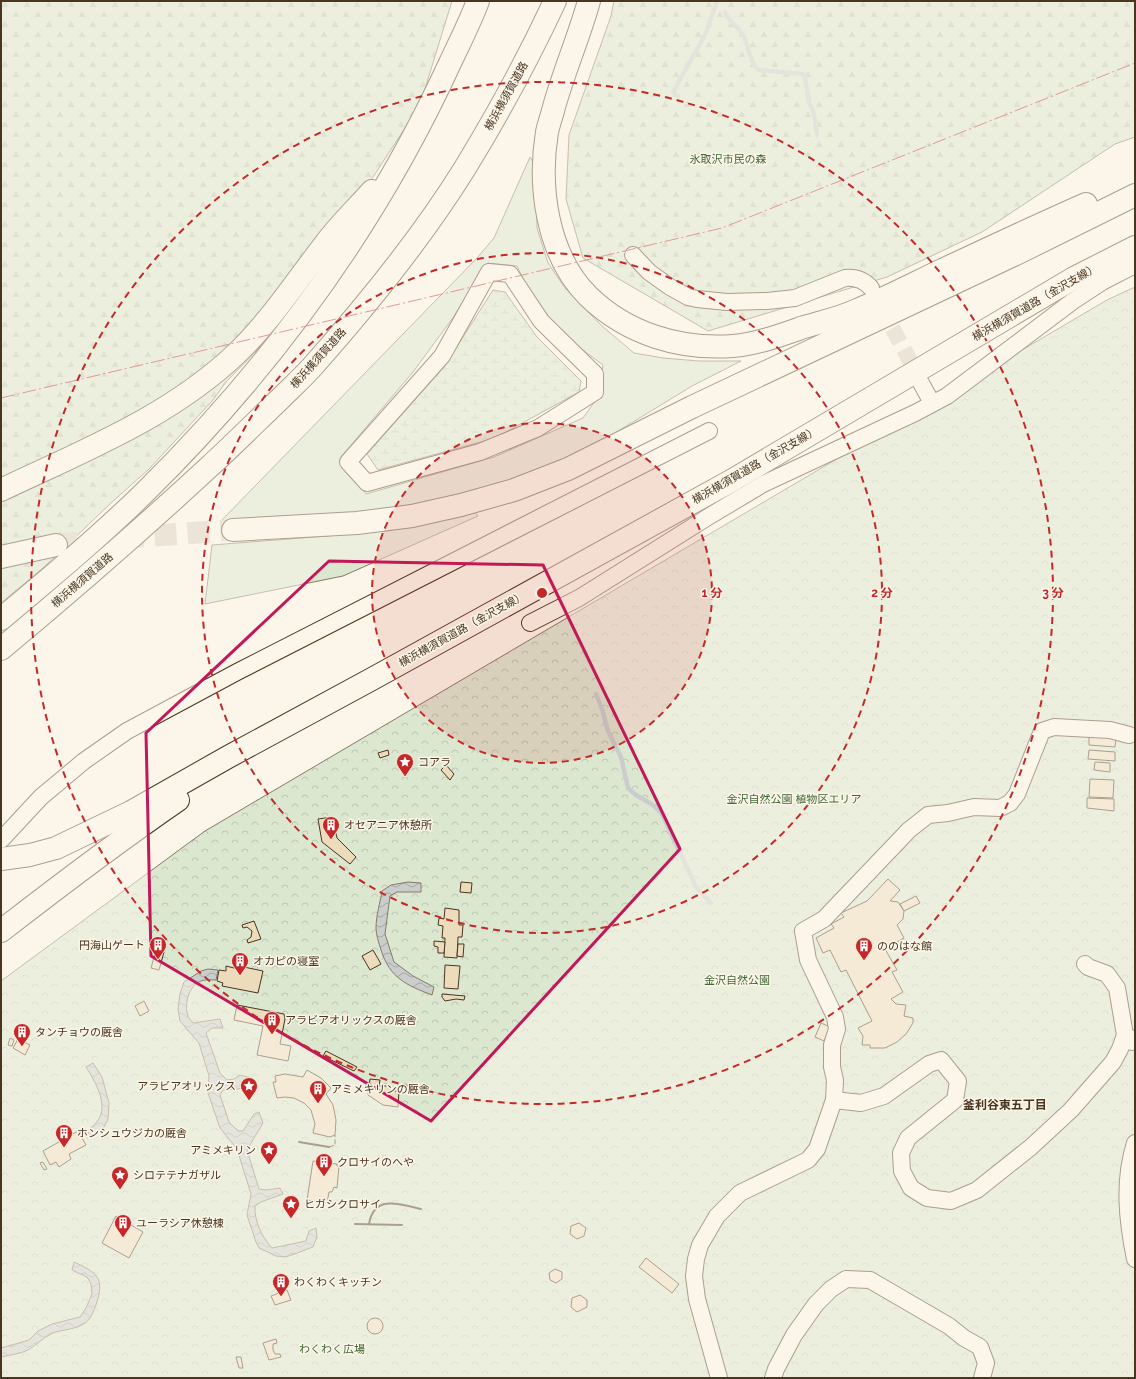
<svg xmlns="http://www.w3.org/2000/svg" width="1136" height="1379" viewBox="0 0 1136 1379" font-family="Raleway,'Noto Sans JP',sans-serif">
<style>
.green{fill:#dce7d0;stroke:#887966;fill-rule:evenodd}
.forest{fill:url(#forest-firs);stroke:#887966}
.wetland{fill:url(#wetland-marsh);stroke:#887966}
.park{fill:url(#park-crowns);stroke:#887966}
.water{fill:url(#water-waves);stroke:#887966}
.lines{fill:none;stroke-linecap:round;stroke-linejoin:round}
.stream{stroke:#c9cecd;stroke-width:4.5}
.building{fill:#ecdcbc;stroke:#4a3520}
.minor-tunnel{stroke:#d8cfc1;stroke-width:16;stroke-dasharray:16 8;stroke-linecap:butt}
.highway-tunnel{stroke:#d8cfc1;stroke-width:22;stroke-dasharray:22 11;stroke-linecap:butt}
.minor-casing{stroke:#4a3520;stroke-width:18}
.highway-casing{stroke:#4a3520;stroke-width:24}
.minor{stroke:#fbf6e9;stroke-width:16}
.highway{stroke:#fbf6e9;stroke-width:22}
.fence{stroke:#4a3520;stroke-width:1;stroke-dasharray:5 2;stroke-linecap:butt}
.wall{stroke:#4a3520;stroke-width:2}
.power{stroke:#c62828;stroke-width:1;stroke-dasharray:14 3 2 3;stroke-linecap:butt}
.marked{fill:none;stroke:#c2185b;stroke-width:3;stroke-linejoin:round}
.ring{fill:none;stroke:#c62828;stroke-width:2;stroke-dasharray:7 5}
.labels{text-anchor:middle;stroke-width:3;stroke-linejoin:round;paint-order:stroke}
.street-label{font-size:11px;fill:#4a3520;stroke:#fbf6e9}
.park-label{font-size:11px;fill:#436837;stroke:#fbf6e9}
.poi-label{font-size:11px;fill:#4a3520;stroke:#fbf6e9;text-anchor:start}
.neighbourhood-label{font-size:12px;font-weight:bold;fill:#4a3520;stroke:#fbf6e9}
.centre{fill:#c62828;stroke:#fbf6e9;stroke-width:2}
.ring-label{font-size:12px;text-anchor:middle;font-weight:bold;fill:#c62828;stroke:#fbf6e9;stroke-width:3;stroke-linejoin:round;paint-order:stroke}
</style>
<defs>
<pattern id="forest-firs" width="22" height="20" patternUnits="userSpaceOnUse"><rect width="22" height="20" fill="#dce7d0"/><path d="M5 1l3.5 6h-7zM16 11l3.5 6h-7z" fill="#bec7b2"/></pattern>
<pattern id="wetland-marsh" width="20" height="14" patternUnits="userSpaceOnUse"><rect width="20" height="14" fill="#dce7d0"/><path d="M1 5h8M5 5V1M11 12h8M15 12V8" fill="none" stroke="#bec7b2"/></pattern>
<pattern id="park-crowns" width="20" height="18" patternUnits="userSpaceOnUse"><rect width="20" height="18" fill="#dce7d0"/><path d="M2 6a3 3 0 1 1 6 0M12 15a3 3 0 1 1 6 0" fill="none" stroke="#bec7b2"/></pattern>
<pattern id="water-waves" width="16" height="10" patternUnits="userSpaceOnUse"><rect width="16" height="10" fill="#c9cecd"/><path d="M0 5q4-4 8 0t8 0" fill="none" stroke="#a5a8a6"/></pattern>
</defs>
<rect width="100%" height="100%" fill="#fbf6e9"/>
<!-- green -->
<g class="green">
<path d="M530 157 536 167 537 228 548 263 565 288 602 326 634 353 663 358 699 361H741L692 386 556 469 492 490 386 512 220 522 477 258 494 238ZM488 263 517 266 524 280 559 332 603 365 598 397 583 418 494 457 366 494 340 458 413 372 452 319Z"/>
<path d="M473 510 478 516 343 576 205 604 212 545 327 536 426 523Z"/>
</g>
<!-- forest -->
<g class="forest">
<path d="M1 1H452L420 105 266 341 226 382 213 400 149 469 112 502 43 568 1 603Z"/>
<path d="M614 1H1135V137L1115 144 982 232 887 277 708 331 583 258 566 199 569 135 611 16Z"/>
</g>
<!-- wetland -->
<path class="wetland" d="M493 290 505 292 537 337 581 381 579 392 495 438 378 470 367 454 444 367Z"/>
<!-- park -->
<path class="park" d="M1135 287V1378H1V981L205 831 1107 300Z"/>
<!-- water -->
<g class="water">
<path d="M408 882 421 883V892H397L390 896 385 934 394 962 413 976 434 987 432 995C406 985 390 978 381 950 379 943 376 935 376 928 376 916 380 903 382 891L391 885Z"/>
<path d="M208 969 218 970 216 980C209 980 203 979 197 983 186 991 182 1014 193 1023L220 1019 223 1028H212L206 1033 220 1073 227 1080 234 1079 240 1075 251 1078 239 1089 223 1090 220 1095 229 1122 238 1131H243L254 1114 259 1112 263 1123 247 1150 259 1189 266 1190 280 1188 283 1194 261 1202 255 1206C254 1221 262 1237 272 1248L306 1241 309 1231 316 1228 317 1237 313 1247 286 1257 276 1256 259 1248 256 1242 247 1215 251 1194 237 1149 220 1128 208 1093 209 1076 199 1043 180 1021 178 1009 180 994 184 982 201 971Z"/>
<path d="M93 1063 102 1077 109 1103 108 1119 104 1127 92 1137 87 1131C92 1127 97 1123 100 1117 107 1101 94 1080 86 1067Z"/>
<path d="M74 1262C98 1273 105 1278 96 1305 93 1312 91 1319 85 1323 75 1330 64 1329 53 1333 43 1337 37 1345 28 1350 20 1354 9 1355 1 1357V1348L29 1340 38 1331 52 1324 80 1317 86 1308 92 1294 91 1284 87 1277 72 1270Z"/>
</g>
<g class="lines">
<!-- stream -->
<g class="stream">
<path d="M725 12C729 22 738 26 743 35 749 46 749 62 759 70L803 74 805 78 809 102 814 114 817 135"/>
<path d="M678 96 673 92 706 33 717 1"/>
<path d="M596 694 602 709 608 731 621 757 628 788 636 795 653 805 662 814 696 887 711 903"/>
</g>
</g>
<!-- building -->
<g class="building">
<path d="M1089 736 1116 738 1115 747 1089 745Z"/>
<path d="M388 750 389 755 380 758 378 753Z"/>
<path d="M1089 750 1115 752V761L1088 759Z"/>
<path d="M1095 762 1110 763V772L1094 770Z"/>
<path d="M446 765 454 774 450 780 441 770Z"/>
<path d="M1090 779 1114 780 1113 798 1089 797Z"/>
<path d="M1087 798 1114 799V811L1087 808Z"/>
<path d="M332 817 337 838 356 857 350 864 322 842 318 819Z"/>
<path d="M888 879 900 890 890 901 898 902 904 911 903 919 897 925 904 938 885 949 897 970 892 972 903 992 891 999 896 1004 906 1005 904 1016 913 1018V1023L906 1034 897 1042 885 1048H870V1045H862L863 1036 858 1028 872 1021 846 970 841 972 830 950 823 953 816 938 834 928 831 924 844 917 841 913 867 901Z"/>
<path d="M461 882 472 883 471 893 460 892Z"/>
<path d="M916 896 920 903 904 911 900 904Z"/>
<path d="M445 908 459 910V925H463L462 937H458L457 958 444 957 445 938H442L443 926 438 925 439 918 444 919Z"/>
<path d="M254 921 261 939 248 943 247 940 251 937 252 931 247 927 243 928 242 925Z"/>
<path d="M434 941 445 942 444 953H438V947L434 946Z"/>
<path d="M458 944H464L463 957 457 956Z"/>
<path d="M156 950 164 952 159 970 151 968Z"/>
<path d="M373 950 381 964 370 970 362 956Z"/>
<path d="M445 965 460 966 458 989 444 988Z"/>
<path d="M226 966 238 969 239 966 263 971 258 993 222 986 223 983 217 981 219 970 226 971Z"/>
<path d="M442 994 465 996 464 1000 456 999 445 1001 442 997Z"/>
<path d="M144 1001 149 1011 140 1016 135 1006Z"/>
<path d="M237 1005 284 1014 285 1019 280 1044 291 1046 288 1061 257 1055 263 1026 234 1020Z"/>
<path d="M821 1023 830 1027 824 1041 815 1037Z"/>
<path d="M10 1038 14 1040 12 1046 8 1045Z"/>
<path d="M18 1039 30 1045 25 1055 13 1048Z"/>
<path d="M326 1051 357 1067 354 1071 323 1056Z"/>
<path d="M307 1070 321 1078 331 1088 326 1094 333 1105 336 1120 335 1135 330 1137 313 1133 315 1124 311 1110 304 1103 294 1098 285 1097 277 1098 273 1082H276L275 1076 285 1074 303 1077Z"/>
<path d="M370 1079 380 1080 379 1086H391L390 1091H399L398 1107 383 1105 368 1095Z"/>
<path d="M78 1131 86 1145 69 1154 71 1159 59 1167 56 1162 50 1165 43 1151Z"/>
<path d="M313 1161 337 1164V1166H339L337 1188 334 1187 332 1192H329L327 1203 307 1200Z"/>
<path d="M43 1162 47 1169 44 1170 40 1163Z"/>
<path d="M116 1216 143 1232 129 1258 102 1243Z"/>
<path d="M579 1223 586 1228 584 1236 577 1239 570 1234 571 1226Z"/>
<path d="M646 1258 679 1284 672 1293 639 1267Z"/>
<path d="M555 1269 562 1272V1279L556 1283 550 1280 549 1273Z"/>
<path d="M287 1290 291 1300 275 1305 271 1296Z"/>
<path d="M580 1295 587 1300V1307L577 1312 571 1307 572 1298Z"/>
<circle cx="375" cy="1326" r="8"/>
<path d="M276 1339 277 1343 273 1344V1350L275 1354H280L281 1357 269 1360 263 1343Z"/>
<path d="M236 1357H241L243 1368H239Z"/>
</g>
<g class="lines">
<!-- minor-tunnel -->
<path class="minor-tunnel" d="M881 307 921 381"/>
<!-- highway-tunnel -->
<path class="highway-tunnel" d="M56 545 107 539 233 530"/>
<defs>
<g id="minor">
<path d="M633 255 649 272 670 287 688 297 697 299 727 302 767 301 795 298 845 278C856 277 864 280 871 288"/>
<path d="M489 272 510 274 541 321 595 374V392L538 428 480 452 367 483 348 462 442 356Z"/>
<path d="M921 383 932 403"/>
<path d="M530 623 579 598 708 517 763 484 915 413 947 396 1073 301 1102 282 1135 265"/>
<path d="M1 840 41 797 84 761 127 731 237 672 709 431"/>
<path d="M1085 964 1088 967 1107 974 1117 988 1125 1035 1132 1042"/>
<path d="M834 1100 861 1103 884 1096 929 1064 941 1060 958 1081 955 1100 908 1138 901 1153 902 1171 911 1188 927 1198 951 1201 977 1190 1031 1147 1071 1110 1113 1062 1120 1049 1125 1035 1135 1041"/>
<path d="M1135 1143C1123 1181 1127 1220 1135 1259"/>
<path d="M719 1378 697 1299 694 1276 696 1259 700 1245 717 1216 740 1193 808 1160 817 1149 834 1100 835 1080 832 1067V1045L837 1029 835 1017 808 960 803 931 824 919 909 830 928 815 948 813 974 807 1000 808 1010 803 1017 794 1042 731 1054 727 1110 730 1129 735"/>
<path d="M773 1378 776 1369 794 1335 816 1304 831 1289 846 1279 870 1280 949 1326 964 1338 980 1347 986 1363 982 1378"/>
</g>
<g id="highway">
<path d="M589 1C579 37 564 71 554 107 552 115 549 123 547 132 538 187 547 255 588 296 627 334 680 350 733 346 757 344 781 335 804 327 821 322 840 318 857 310 884 299 911 285 938 272 987 249 1036 226 1086 204"/>
<path d="M1 490C83 451 172 416 238 352 271 320 297 280 325 244 339 225 356 209 372 191"/>
<path d="M233 530 357 523 412 516 461 505 514 490 568 469 692 407 1020 252 1135 195"/>
<path d="M1 557 56 545"/>
<path d="M1 619C50 578 98 538 144 493 270 369 376 224 450 63 460 42 470 22 478 1"/>
<path d="M1 649C72 590 142 529 209 467 234 444 257 421 281 398 291 388 302 378 312 367 367 305 421 239 465 168 498 114 528 59 555 1"/>
<path d="M1 859 30 855 56 848 131 812 228 757 372 679 731 481 1074 278 1135 247"/>
<path d="M1 931C59 886 117 842 178 800"/>
</g>
</defs>
<!-- minor casing -->
<use href="#minor" class="minor-casing"/>
<!-- highway casing -->
<use href="#highway" class="highway-casing"/>
<!-- minor -->
<use href="#minor" class="minor"/>
<!-- highway -->
<use href="#highway" class="highway"/>
<!-- fence -->
<path class="fence" d="M329 1147 335 1145V1135"/>
<!-- wall -->
<g class="wall">
<path d="M299 1142 329 1147"/>
<path d="M355 1224 402 1225"/>
<path d="M369 1224C374 1194 400 1204 421 1209"/>
</g>
<!-- power -->
<path class="power" d="M1 398 722 228 1135 63"/>
</g>
<!-- marked area -->
<path d="M0 0H1136V1379H0ZM329 561 543 565 680 849 431 1121 151 956 146 733Z" fill="#fbf6e9" fill-opacity=".55" fill-rule="evenodd"/>
<path class="marked" d="M329 561 543 565 680 849 431 1121 151 956 146 733Z"/>
<!-- distance rings -->
<circle cx="542" cy="593" r="170" fill="#c62828" fill-opacity=".12"/>
<g class="ring">
<circle cx="542" cy="593" r="170"/>
<circle cx="542" cy="593" r="340"/>
<circle cx="542" cy="593" r="511"/>
</g>
<!-- icons -->
<defs>
<symbol id="sight-pin" viewBox="-11 -11 22 30"><path d="M0 17L-7.5 6A9.5 9.5 0 1 1 7.5 6Z" fill="#c62828" stroke="#fbf6e9"/><path d="M0-6L1.8-2.2L6-1.7L2.9 1.2L3.7 5.4L0 3.3L-3.7 5.4L-2.9 1.2L-6-1.7L-1.8-2.2Z" fill="#fff"/></symbol>
<symbol id="building-pin" viewBox="-11 -11 22 30"><path d="M0 17L-7.5 6A9.5 9.5 0 1 1 7.5 6Z" fill="#c62828" stroke="#fbf6e9"/><path d="M-4-6H4V6H1V3H-1V6H-4ZM-2.5-4.3h1.7v1.8h-1.7ZM.8-4.3h1.7v1.8H.8ZM-2.5-1h1.7V.8h-1.7ZM.8-1h1.7V.8H.8Z" fill="#fff"/></symbol>
</defs>
<g fill-rule="evenodd">
<use href="#sight-pin" x="395" y="752" width="20" height="27"/>
<use href="#building-pin" x="321" y="815" width="20" height="27"/>
<use href="#building-pin" x="148" y="935" width="20" height="27"/>
<use href="#building-pin" x="854" y="936" width="20" height="27"/>
<use href="#building-pin" x="230" y="951" width="20" height="27"/>
<use href="#building-pin" x="262" y="1010" width="20" height="27"/>
<use href="#building-pin" x="12" y="1022" width="20" height="27"/>
<use href="#sight-pin" x="239" y="1076" width="20" height="27"/>
<use href="#building-pin" x="308" y="1079" width="20" height="27"/>
<use href="#building-pin" x="54" y="1123" width="20" height="27"/>
<use href="#sight-pin" x="259" y="1140" width="20" height="27"/>
<use href="#building-pin" x="314" y="1152" width="20" height="27"/>
<use href="#sight-pin" x="110" y="1165" width="20" height="27"/>
<use href="#sight-pin" x="281" y="1194" width="20" height="27"/>
<use href="#building-pin" x="113" y="1213" width="20" height="27"/>
<use href="#building-pin" x="271" y="1272" width="20" height="27"/>
</g>
<g class="labels">
<!-- street labels -->
<g class="street-label">
<text transform="translate(506 96) rotate(-61)" y="4">横浜横須賀道路</text>
<text transform="translate(1035 302) rotate(-30)" y="4">横浜横須賀道路（金沢支線）</text>
<text transform="translate(318 358) rotate(-48)" y="4">横浜横須賀道路</text>
<text transform="translate(755 465) rotate(-30)" y="4">横浜横須賀道路（金沢支線）</text>
<text transform="translate(82 580) rotate(-41)" y="4">横浜横須賀道路</text>
<text transform="translate(462 629) rotate(-29)" y="4">横浜横須賀道路（金沢支線）</text>
</g>
<!-- park labels -->
<g class="park-label">
<text x="728" y="163">氷取沢市民の森</text>
<text x="794" y="803">金沢自然公園 植物区エリア</text>
<text x="737" y="984">金沢自然公園</text>
<text x="332" y="1353">わくわく広場</text>
</g>
<!-- poi labels -->
<g class="poi-label">
<text x="418" y="766">コアラ</text>
<text x="344" y="829">オセアニア休憩所</text>
<text x="145" y="949" text-anchor="end">円海山ゲート</text>
<text x="877" y="950">ののはな館</text>
<text x="253" y="965">オカピの寝室</text>
<text x="285" y="1024">アラビアオリックスの厩舎</text>
<text x="35" y="1036">タンチョウの厩舎</text>
<text x="236" y="1090" text-anchor="end">アラビアオリックス</text>
<text x="331" y="1093">アミメキリンの厩舎</text>
<text x="77" y="1137">ホンシュウジカの厩舎</text>
<text x="256" y="1154" text-anchor="end">アミメキリン</text>
<text x="337" y="1166">クロサイのへや</text>
<text x="133" y="1179">シロテテナガザル</text>
<text x="304" y="1208">ヒガシクロサイ</text>
<text x="136" y="1227">ユーラシア休憩棟</text>
<text x="294" y="1286">わくわくキッチン</text>
</g>
<!-- neighbourhood labels -->
<g class="neighbourhood-label">
<text x="1005" y="1109">釜利谷東五丁目</text>
</g>
</g>
<circle cx="542" cy="593" r="6" class="centre"/>
<g class="ring-label">
<text x="712" y="597">1 分</text>
<text x="882" y="597">2 分</text>
<text x="1053" y="597">3 分</text>
</g>
<!-- border -->
<rect width="1136" height="1379" fill="none" stroke="#4a3520" stroke-width="4"/>
</svg>
